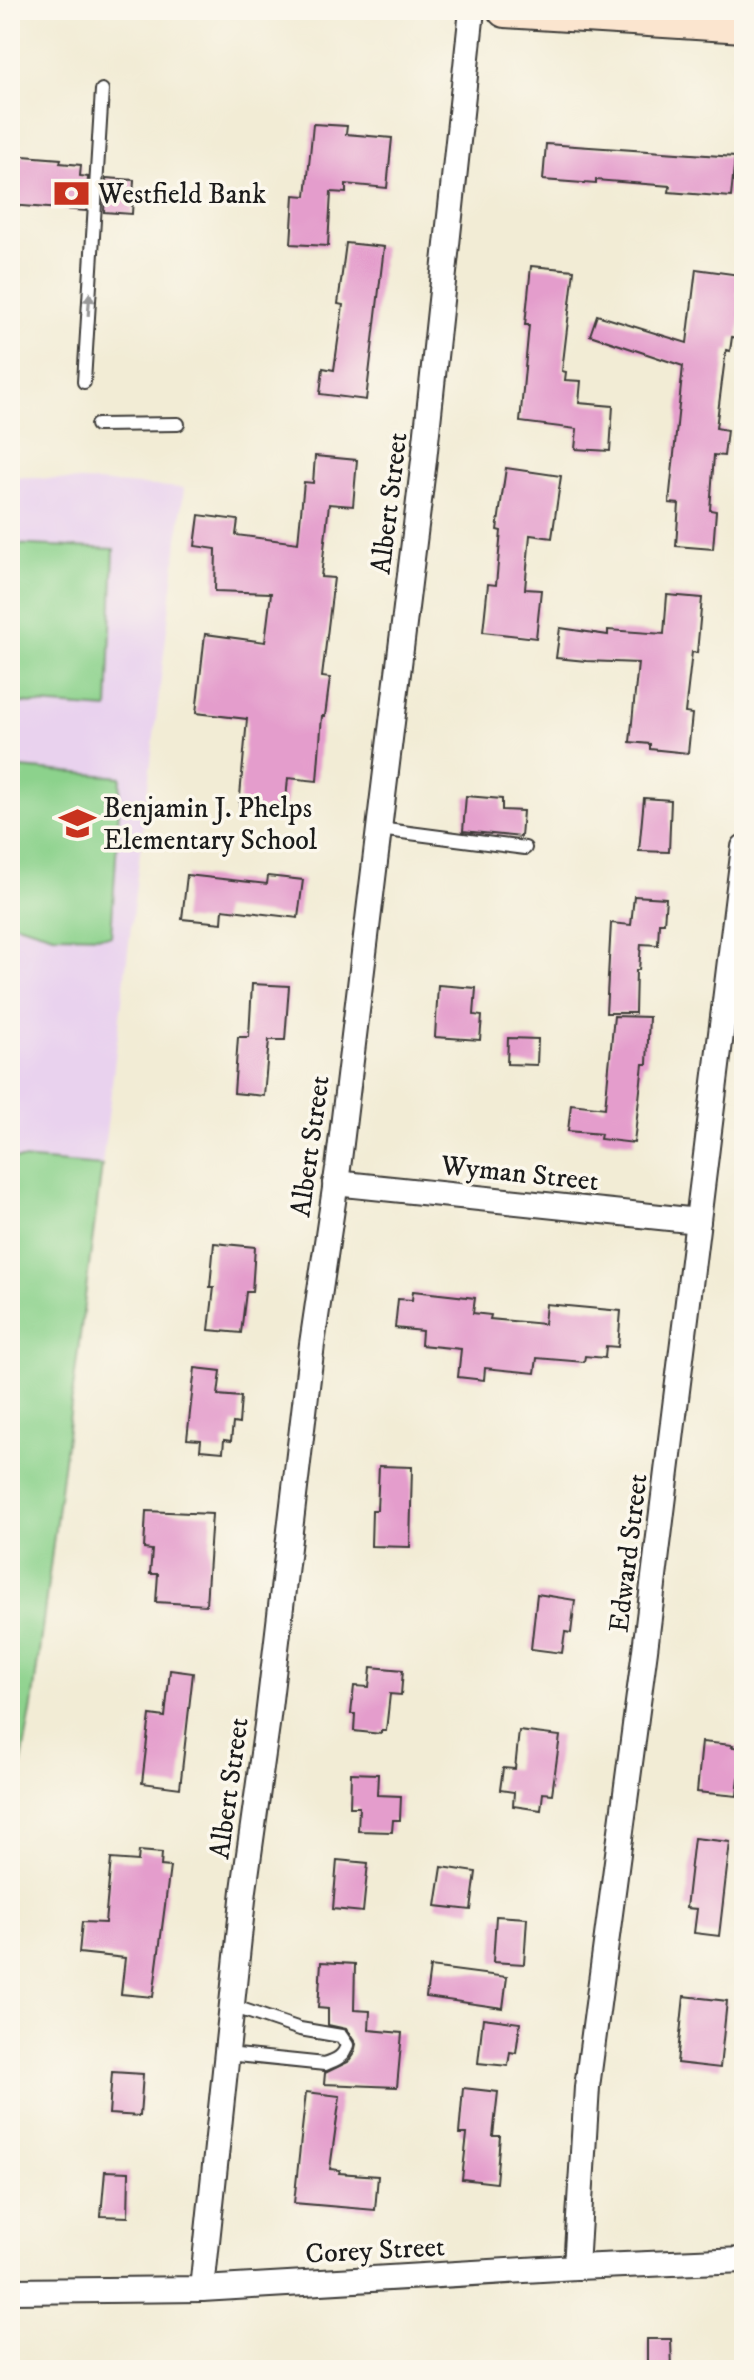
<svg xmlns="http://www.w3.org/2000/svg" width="754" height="2380" viewBox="0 0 754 2380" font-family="'IM FELL DW Pica',serif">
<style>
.built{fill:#e9d2ee}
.green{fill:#8cd28c;stroke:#547754;stroke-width:2}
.building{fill:#e49dcc}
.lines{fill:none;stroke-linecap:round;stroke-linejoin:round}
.lane-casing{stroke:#3c3b38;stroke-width:16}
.street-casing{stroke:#3c3b38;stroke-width:28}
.secondary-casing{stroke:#3c3b38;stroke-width:38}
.lane{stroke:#fff;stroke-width:12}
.street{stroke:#fff;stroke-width:24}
.secondary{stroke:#fbe5cf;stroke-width:34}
.oneway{fill:#999}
.labels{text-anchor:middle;stroke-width:7;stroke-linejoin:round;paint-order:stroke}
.poi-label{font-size:28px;fill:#1c1c1c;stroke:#fbf7ec;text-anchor:start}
.street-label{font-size:28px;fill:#1c1c1c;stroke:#fbf7ec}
</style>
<rect width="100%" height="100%" fill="#fbf7ec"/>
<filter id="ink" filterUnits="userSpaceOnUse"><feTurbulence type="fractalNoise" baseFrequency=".0125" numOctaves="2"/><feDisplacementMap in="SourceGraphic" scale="16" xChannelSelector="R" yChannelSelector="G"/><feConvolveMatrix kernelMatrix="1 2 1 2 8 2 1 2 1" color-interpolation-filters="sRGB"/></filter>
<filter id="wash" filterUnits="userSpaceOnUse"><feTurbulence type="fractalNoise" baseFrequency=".006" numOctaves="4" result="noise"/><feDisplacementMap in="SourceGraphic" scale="32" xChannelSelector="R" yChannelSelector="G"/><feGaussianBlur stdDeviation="1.8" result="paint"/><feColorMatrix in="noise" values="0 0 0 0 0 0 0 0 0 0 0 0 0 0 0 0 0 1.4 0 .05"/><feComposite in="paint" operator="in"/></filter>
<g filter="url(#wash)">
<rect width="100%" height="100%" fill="#f2ecd5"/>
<!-- built -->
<path class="built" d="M10 476 184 488 102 1166 10 1158Z"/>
<!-- green -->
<g class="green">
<path d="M10 544 114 549 108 709 10 702Z"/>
<path d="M10 767 121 777 111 936 53 935 10 922Z"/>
<path d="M10 1158 102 1166 32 1706 10 1826Z"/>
</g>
<g id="blocks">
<!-- building -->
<g class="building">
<path d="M313 124 347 126 346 134 392 138 387 188 346 184V193L331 192 328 246 291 244 294 195 306 196Z"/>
<path d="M546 144 735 157 731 197 669 192 670 186 596 180V184L543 180Z"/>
<path d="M10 155 61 159 60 163 81 165 80 176 88 177 86 211 10 205Z"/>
<path d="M106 178 134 180 132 214 104 212Z"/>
<path d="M346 243 384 247 366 400 320 394 323 368 334 370 343 305 338 304Z"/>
<path d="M531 266 574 270 562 371 566 372 565 380 581 381 579 403 613 406 610 451 575 449 577 429 520 422 529 325H525Z"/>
<path d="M696 269 740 275 737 296 744 297 738 338 732 337 730 351 726 350 716 428 727 430 724 456 714 455 710 510 716 511 713 549 676 546 679 504 669 503 683 366 590 335 597 315 687 343Z"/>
<path d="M315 456 357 460 353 506 329 504 321 577 334 578 322 677 330 678 325 716H322L317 781 288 778 285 811 239 807 247 719 196 713 205 634 265 642 271 593 215 591 216 549 195 546 199 515 238 520 236 535 298 543 304 482 313 483Z"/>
<path d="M506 468 561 476 552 538 530 535 525 589 541 590 536 638 483 632 488 584 496 585 501 531 497 530Z"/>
<path d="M667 595 702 598 697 653 692 652 685 713 692 714 688 753 650 749V744L630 742 638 663 586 661 556 658 560 628 608 635V630L664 634Z"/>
<path d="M466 796 502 799V810L523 811 521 837 463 831Z"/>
<path d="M644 798 671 800 669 852 639 851Z"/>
<path d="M187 875 267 884 268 876 303 880 298 918 223 909 222 923 182 919Z"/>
<path d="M634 896 666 898 664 923H659L658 945 641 944 639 970H636L635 1013H606L611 923 631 925Z"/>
<path d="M252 984 289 986 285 1040H269L264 1096 234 1093 238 1037H249Z"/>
<path d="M438 985 476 988 474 1015 482 1016 480 1040 435 1037Z"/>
<path d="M614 1016 649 1017 647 1064H643L634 1143 600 1139 601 1134 568 1131 571 1104 605 1108Z"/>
<path d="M508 1038 538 1039 537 1065 507 1064Z"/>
<path d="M214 1243 255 1247 252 1292H246L241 1333 209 1330 214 1287H210Z"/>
<path d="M413 1291 475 1298 473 1313 491 1315 490 1319 544 1324 546 1304 621 1311 618 1347 606 1346 605 1358 585 1356 584 1362 537 1358 535 1373 485 1368 484 1380 458 1377 461 1349 421 1345 422 1331 395 1328 398 1299 412 1300Z"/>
<path d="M195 1368 221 1371 218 1395 241 1397 239 1424 233 1423 231 1441 224 1440 223 1452 200 1450 201 1440 187 1439Z"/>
<path d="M379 1466 412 1467 410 1547 371 1546 372 1510H377Z"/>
<path d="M146 1511 212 1514 206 1605 156 1602 158 1574H150L152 1550 144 1549Z"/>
<path d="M537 1594 575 1600 571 1633 565 1632 562 1653 531 1649Z"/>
<path d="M371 1667 403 1670 401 1695 390 1694 386 1731H381V1734L354 1731 355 1714H351L354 1686 369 1687Z"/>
<path d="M170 1670 193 1673 180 1788 142 1783 150 1715 165 1717Z"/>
<path d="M519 1731 560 1736 552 1794 543 1793 541 1810 513 1806 514 1792 500 1790 503 1768 515 1769Z"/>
<path d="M702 1742 733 1745 732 1747 744 1748V1779L739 1778 737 1796 697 1792Z"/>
<path d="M351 1773 378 1774 377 1795 401 1796 400 1820H393L392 1832 358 1831 359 1807H350Z"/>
<path d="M694 1838 730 1842 719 1936 694 1933 697 1909 686 1908Z"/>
<path d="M139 1851 162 1853 161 1866 170 1867 153 1997 121 1994 125 1958 79 1953 82 1922 105 1923 111 1859 138 1861Z"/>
<path d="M337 1860 368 1863 363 1912 333 1909Z"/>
<path d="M442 1867 476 1872 471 1910 436 1906Z"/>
<path d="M496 1916 527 1918 524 1964 493 1962Z"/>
<path d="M321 1962 355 1964 354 2010 370 2011 369 2030 402 2033 397 2087 324 2084 325 2073 348 2062 354 2053 356 2044 346 2029 328 2025V2009L318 2008Z"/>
<path d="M430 1967 507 1977 503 2008 426 1997Z"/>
<path d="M684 1996 727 2001 720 2068 677 2063Z"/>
<path d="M483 2018 520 2023 516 2053 510 2052 508 2066 478 2063Z"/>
<path d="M112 2072 143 2074 140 2116 109 2114Z"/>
<path d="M463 2088 498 2092 493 2136H500L496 2183 462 2179 467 2134H459Z"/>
<path d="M306 2092 340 2096 330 2169 340 2170 339 2173 378 2176 375 2210 294 2203Z"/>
<path d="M105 2171 129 2172 128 2217 101 2216Z"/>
<path d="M647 2339H671L672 2370H647Z"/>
</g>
</g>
</g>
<g filter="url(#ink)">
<use href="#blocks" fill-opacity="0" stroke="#3c3b38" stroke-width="2"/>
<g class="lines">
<defs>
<g id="lane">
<path d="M84 382 102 90"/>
<path d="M97 425 178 424"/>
<path d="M379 829 525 848"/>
<path d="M227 2054 325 2064C336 2060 344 2057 347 2045L341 2036 300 2029 232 2006"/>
</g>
<g id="street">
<path d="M335 1183 698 1221"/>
<path d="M576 2267 587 2087 645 1650 744 847"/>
<path d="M202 2289 244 1890 267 1725 312 1344 338 1168 379 829 424 460 472 10"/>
<path d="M10 2291 202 2289 576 2267 744 2260"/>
</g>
<path id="secondary" d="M505 10 744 25"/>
</defs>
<!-- lane casing -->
<use href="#lane" class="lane-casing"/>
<!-- street casing -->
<use href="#street" class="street-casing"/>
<!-- secondary casing -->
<use href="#secondary" class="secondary-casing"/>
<!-- lane -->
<use href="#lane" class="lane"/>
<!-- street -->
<use href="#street" class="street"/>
<!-- secondary -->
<use href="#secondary" class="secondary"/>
</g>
<!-- one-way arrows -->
<defs><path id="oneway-solid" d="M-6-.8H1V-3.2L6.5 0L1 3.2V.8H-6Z" transform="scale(2)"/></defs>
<use class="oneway" href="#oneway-solid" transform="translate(89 304) rotate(-86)"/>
</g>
<!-- icons -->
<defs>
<symbol id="bank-bare" viewBox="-9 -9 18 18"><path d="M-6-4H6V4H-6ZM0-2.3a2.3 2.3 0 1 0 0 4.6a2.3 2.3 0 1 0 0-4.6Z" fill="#c8321e" stroke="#fbf7ec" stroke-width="2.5" paint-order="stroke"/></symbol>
<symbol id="school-bare" viewBox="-9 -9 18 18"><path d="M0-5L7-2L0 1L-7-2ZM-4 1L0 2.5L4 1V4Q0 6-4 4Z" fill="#c8321e" stroke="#fbf7ec" stroke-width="2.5" paint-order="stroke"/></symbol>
</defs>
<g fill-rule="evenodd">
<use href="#bank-bare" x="46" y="168" width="51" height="51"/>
<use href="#school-bare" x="52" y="798" width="51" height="51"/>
</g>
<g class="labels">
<!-- poi labels -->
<g class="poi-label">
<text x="98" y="203">Westfield Bank</text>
<text x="103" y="817">Benjamin J. Phelps<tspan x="103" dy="32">Elementary School</tspan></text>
</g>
<!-- street labels -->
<g class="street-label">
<text transform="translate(388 503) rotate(-83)" y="10">Albert Street</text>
<text transform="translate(309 1146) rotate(-82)" y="10">Albert Street</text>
<text transform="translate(520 1172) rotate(6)" y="10">Wyman Street</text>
<text transform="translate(627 1553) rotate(-83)" y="10">Edward Street</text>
<text transform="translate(228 1788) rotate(-82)" y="10">Albert Street</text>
<text transform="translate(375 2249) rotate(-3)" y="10">Corey Street</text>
</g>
</g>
<!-- margin -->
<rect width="754" height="2380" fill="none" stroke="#fbf7ec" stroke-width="40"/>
</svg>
